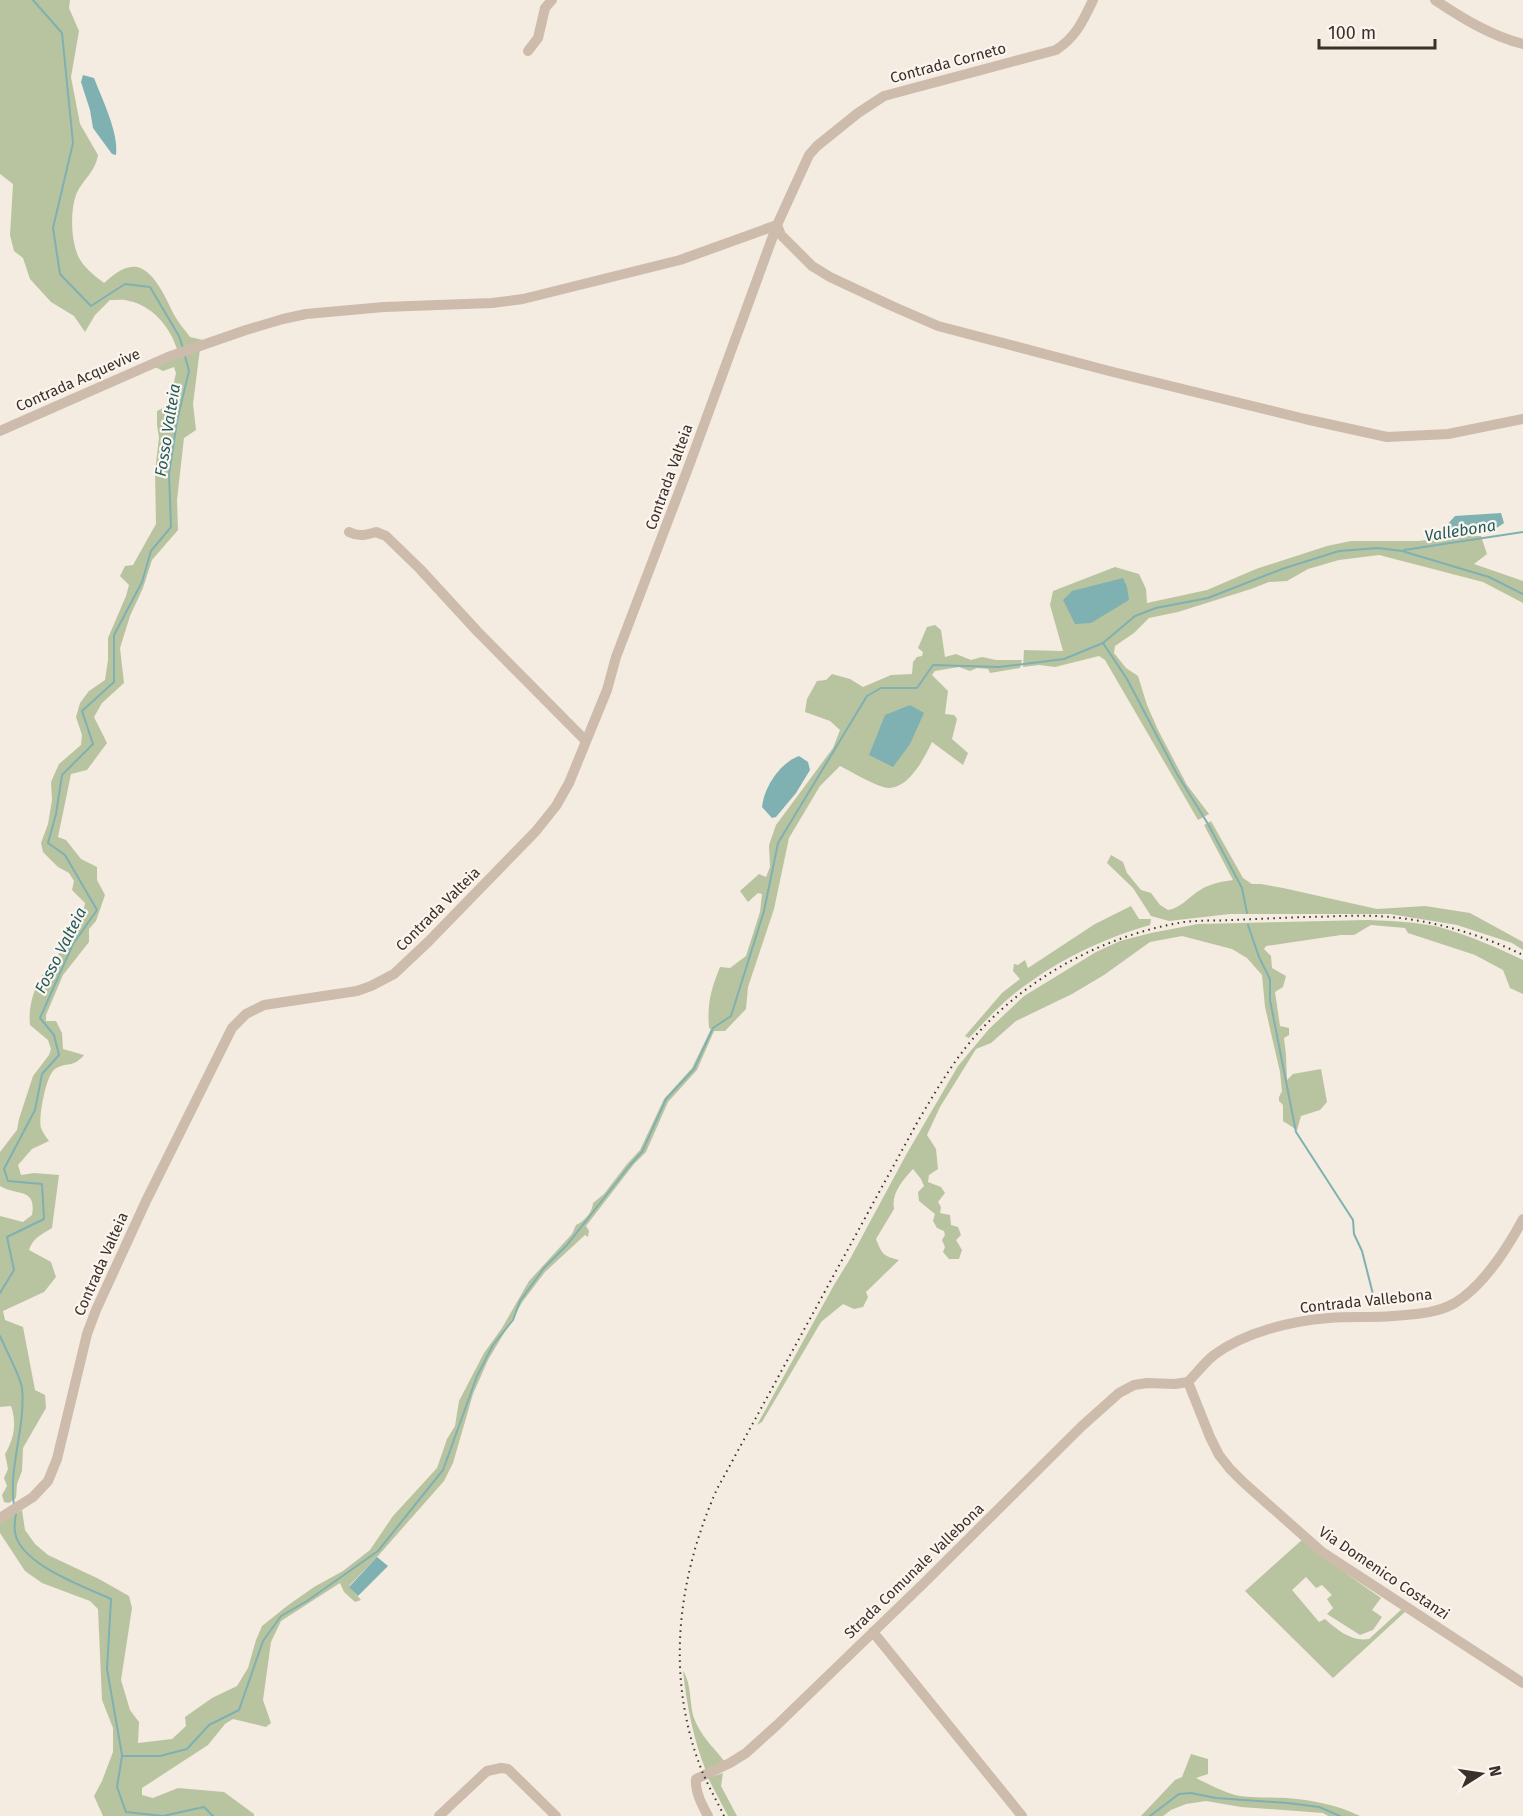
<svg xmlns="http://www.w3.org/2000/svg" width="1523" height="1816" viewBox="0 0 1523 1816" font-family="'Fira Sans',sans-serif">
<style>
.green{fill:#b8c4a0}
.water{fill:#7fb0b2}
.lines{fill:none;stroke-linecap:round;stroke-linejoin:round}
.stream{stroke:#7fb0b2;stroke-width:2}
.minor{stroke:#cdbbac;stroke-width:10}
.rail{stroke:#3b302b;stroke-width:2;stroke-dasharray:1.5 4.5;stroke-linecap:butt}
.labels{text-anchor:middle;stroke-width:4.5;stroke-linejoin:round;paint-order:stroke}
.street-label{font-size:15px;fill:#3b302b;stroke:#fbf5ee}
.water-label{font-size:16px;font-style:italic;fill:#1f5a5e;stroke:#fbf5ee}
</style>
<rect width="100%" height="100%" fill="#f4ebe1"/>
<!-- green -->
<g class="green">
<path d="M0 0H70L69 8 79 31 71 77 80 124 98 155C95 173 82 180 76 195 70 212 71 239 78 256 83 267 95 276 104 283 113 275 124 265 137 267 156 271 168 304 176 318 180 325 186 331 190 337L203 340 177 349C170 327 153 306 129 301 124 299 116 300 110 300L95 315 85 332 74 316 51 302 30 279 23 258 14 251 10 235 13 184 0 174Z"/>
<path d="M200 349 193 404 196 430 184 438 177 500 178 530 152 560 143 588 130 616 120 648 124 683 102 703 94 717 107 743 87 770 71 774 58 837 66 840 81 859 97 867V880L105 895 96 921 89 929V942L63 975 46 1015V1021H56L62 1033 63 1049 84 1055C72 1069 67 1061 55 1069 46 1074 38 1119 41 1128 43 1133 46 1137 49 1141L32 1149 18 1165 21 1175 34 1173 59 1175 52 1228C42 1234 33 1238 29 1250L51 1262 56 1277 44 1292 3 1311 5 1320 23 1327 35 1390 45 1395 46 1408 23 1448 22 1471 17 1484 16 1498 9 1503 4 1502 2 1495 7 1486 4 1478 8 1469 5 1454C14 1439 17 1423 11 1406L0 1407V1216L23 1222 32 1215C37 1187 16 1196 0 1186V1152L17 1130 19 1119 33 1076 49 1055 51 1049 48 1040 30 1025C28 1006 34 987 45 971 48 967 53 965 55 962 61 953 60 942 65 935 72 923 83 918 85 903L72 890 74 881 69 873 58 867 43 852 41 843 48 824 52 800 51 782 59 764 81 745 82 735 76 717 80 703 89 691 105 680 108 660V638L126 596 129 585 120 576 125 566 133 565 156 524 155 471 159 438 157 425V411L169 405 176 373 174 367 163 371 155 367Z"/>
<path d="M1459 536H1481L1487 554 1474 564 1523 581V603L1483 582 1379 555 1339 560 1308 569 1287 581 1269 582 1251 589 1178 612 1149 618 1134 633 1115 646 1114 653 1126 668 1138 676 1147 705 1158 730 1187 785 1209 814 1198 820 1105 660 1099 656 1055 667 1039 665 1023 667 1024 650 1063 651 1050 605 1053 591 1115 567 1139 574 1146 589 1147 603 1207 590 1256 569 1327 546 1351 541H1419Z"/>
<path d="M935 625 941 630 945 657 956 654 971 660 982 657 996 660H1022L1020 668 990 673 988 669 977 668 970 671 959 667 935 671 932 675 948 691 945 714 954 715 957 719 952 739 968 753 963 765 932 742C924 759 906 794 883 787 868 782 854 773 840 766L820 786 789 838 774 909 748 987 746 1009 725 1031H714L697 1070 668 1102 646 1152 634 1164 586 1226 589 1231 588 1237 585 1235 545 1272 523 1301 488 1360 473 1394 453 1463 444 1481 377 1557 349 1586 361 1600 355 1602 344 1592 340 1583 281 1621 271 1642 263 1700 271 1723 266 1727 233 1719 225 1724 208 1745 142 1788V1795L153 1798 178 1788 224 1792 254 1814V1816H103L94 1796 102 1781 113 1752V1728L102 1700 98 1609 90 1601 42 1583 25 1571 0 1533V1523L22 1510 25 1530 35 1544 48 1555 99 1579 129 1596 132 1608 121 1680 130 1710 139 1722 138 1743 172 1739 186 1726 185 1717 212 1698 237 1686 248 1668 256 1640 262 1626 287 1606 314 1587 343 1571 370 1550 393 1516 437 1468 447 1439 455 1426 459 1401 484 1353 502 1328 529 1281 572 1234 576 1225C584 1222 593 1211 593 1203L604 1194 627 1164 640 1150 664 1099 692 1068 711 1029 709 1028C707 1004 711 989 720 967L730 968 746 956 760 912 762 894 758 893 748 902 740 891 759 874 766 877 770 867 769 845 776 825 833 748 840 730 830 721 805 712 807 699 817 681 826 680 832 674 850 679 863 687 891 675 912 674 913 662 917 657 922 656 923 652 918 648 927 627Z"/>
<path d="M1211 821 1243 878 1252 884H1261L1283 888 1377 909 1425 906 1470 913 1523 942V950L1512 943 1457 925 1390 914H1230L1169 921 1151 916 1133 888 1107 863 1111 855 1123 862 1127 873 1141 890 1151 893 1160 905 1168 910C1180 908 1187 899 1197 892 1208 884 1220 882 1233 880L1204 825Z"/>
<path d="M1131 906 1139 919H1151L1150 925C1108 937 1066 956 1030 982 1007 997 988 1018 969 1038L965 1036 1002 993 1020 979 1013 971 1014 964 1018 965 1025 960 1028 968 1095 924Z"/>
<path d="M1368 920C1392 921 1416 922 1439 927 1468 935 1496 947 1523 960V994L1510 988 1503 970 1475 955 1408 933 1405 928 1371 925 1354 935H1341L1266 946 1264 949 1271 956 1272 968 1286 976 1283 987 1275 992 1280 1026 1289 1028V1035L1284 1038 1286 1055 1287 1080 1293 1074 1321 1069 1327 1102 1320 1110 1301 1116 1297 1130 1283 1121V1105L1279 1101V1097L1282 1091 1280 1072 1265 1007 1262 975 1247 958 1232 949 1182 936 1150 942 1104 975 1072 994 1016 1021 991 1043 976 1049 940 1107 927 1135 936 1149 938 1169 929 1175 928 1182 941 1187 945 1193 938 1202 941 1207 940 1213 950 1215 951 1225 958 1227 961 1235 956 1240 962 1250 959 1259H949L943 1252 945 1247 942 1240 945 1235 944 1231 937 1228 933 1221 935 1214 919 1201 918 1192 924 1186 921 1179 913 1169C903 1180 891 1193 894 1209L876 1239C882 1254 883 1256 899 1260L866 1292 868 1297 863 1307 854 1309 843 1304 821 1322 762 1422 757 1425 834 1285 850 1259 906 1155 958 1066 989 1029 1024 996 1096 952 1120 941 1151 933 1198 924Z"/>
<path d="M1303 1539 1348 1575 1381 1598 1372 1610 1382 1617 1373 1630 1360 1635 1327 1614 1333 1608 1327 1599 1332 1595 1322 1585 1316 1588 1306 1577 1292 1590 1319 1622 1325 1619C1337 1630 1352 1642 1369 1639L1403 1608 1406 1611 1333 1678 1245 1591Z"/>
<path d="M683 1671C692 1684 689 1703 694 1718 700 1735 714 1748 725 1762L706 1771C693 1738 687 1706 683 1671Z"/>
<path d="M1191 1754 1208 1759V1774L1196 1778C1210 1785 1225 1793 1240 1796 1255 1798 1272 1797 1287 1798 1312 1800 1338 1805 1360 1816H1328L1323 1813 1241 1807 1206 1801 1186 1804 1171 1810 1163 1816H1141L1175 1780 1182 1777Z"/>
<path d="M723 1773 721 1786 737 1816H728L708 1778Z"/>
</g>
<!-- water -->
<g class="water">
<path d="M83 75 94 78C102 99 119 133 116 155L112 154 93 128 90 110 81 82Z"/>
<path d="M1501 513 1504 523C1480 540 1471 535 1444 528L1455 516Z"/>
<path d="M1123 578 1127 587 1129 600 1091 623 1075 624 1063 600 1072 591Z"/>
<path d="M910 705 924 713 910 744 893 767 869 755 885 715Z"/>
<path d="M799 756 808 762 810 770 796 793 776 817 772 818 762 807C764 787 780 763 799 756Z"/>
<path d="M377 1557 388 1566 358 1596 349 1587Z"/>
</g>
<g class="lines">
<!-- stream -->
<g class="stream">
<path d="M33 0 62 33 73 143 53 228 60 274 91 306 125 284 150 287 179 336 183 348"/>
<path d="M1404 550 1523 532"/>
<path d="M1103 643 1127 679 1177 774 1208 824 1242 888 1247 913"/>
<path d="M1248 925 1259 957 1270 979V1000L1296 1132 1353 1220 1354 1234 1362 1251 1376 1306"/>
<path d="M0 1293 14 1270 7 1237 44 1219 42 1184 8 1181 4 1169 35 1110 42 1074 59 1055 54 1035 40 1018 73 944 97 910 65 855 48 843 56 814 62 775 93 744 82 711 114 682V635L142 582 151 551 171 527 169 474 177 421 189 371 185 356"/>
<path d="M0 1336C5 1348 21 1378 22 1388 26 1426 8 1469 14 1505"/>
<path d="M16 1513C15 1519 14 1526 15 1532 19 1564 85 1587 111 1599L107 1669 122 1755"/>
<path d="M213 1816 204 1807 163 1816 126 1812 117 1787 122 1756H160L187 1749 209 1725 239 1710 263 1641 281 1616 307 1601 378 1551 443 1470 477 1376 493 1345 513 1320 520 1301 544 1268 567 1245 630 1165 642 1152 666 1099 694 1069 713 1028 731 1016 764 911 778 843 867 696 881 688H917L933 665 999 667 1064 659 1103 643 1135 616 1156 608 1208 598 1282 569 1339 551 1378 548 1402 551 1489 577 1523 594"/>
<path d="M1150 1816 1179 1794 1191 1793 1216 1798 1288 1803 1319 1807 1340 1816"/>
</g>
<!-- minor -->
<g class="minor">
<path d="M1435 0C1462 18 1491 36 1523 44"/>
<path d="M528 51 538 38 545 8 552 0"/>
<path d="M0 431 168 357 246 330 283 319 306 314 384 307 492 303 523 299 680 260 777 225 781 235 812 266 830 277 892 306 938 326 1113 372 1305 419 1387 437 1448 434 1523 419"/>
<path d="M349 532C359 537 366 535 376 532L386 536 420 569 477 631 585 740"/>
<path d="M1188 1382 1210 1437 1219 1455 1230 1469 1243 1482 1322 1552 1523 1683"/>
<path d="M1188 1382C1197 1373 1204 1363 1214 1355 1245 1332 1291 1321 1329 1318 1351 1316 1372 1318 1393 1316 1415 1314 1435 1314 1455 1303 1483 1286 1508 1247 1523 1219"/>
<path d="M0 1518 33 1497 48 1481 57 1459 87 1334 96 1310 146 1201 232 1028 246 1014 264 1005 357 991 371 986 394 974 428 942 536 831 556 806 569 783 607 690 616 657 690 463 777 225 809 155 817 146 858 113 884 96 1056 50C1076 37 1083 21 1093 0"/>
<path d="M873 1632 1022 1816"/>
<path d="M439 1816 487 1771 501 1768 508 1769 556 1816"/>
<path d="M708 1816C702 1805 695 1792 696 1779L730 1763 746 1753 777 1725 924 1583 1082 1426 1119 1393 1134 1385 1147 1383 1175 1384 1188 1382"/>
</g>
<!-- rail -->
<path class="rail" d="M724 1816C717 1801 708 1786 702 1771 665 1678 677 1579 717 1489L918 1121C936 1091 953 1061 977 1034 1030 975 1106 935 1184 922 1199 920 1215 921 1230 920 1254 919 1278 918 1302 917 1326 917 1351 915 1375 916 1426 918 1478 933 1523 955"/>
</g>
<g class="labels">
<!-- street labels -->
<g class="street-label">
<text transform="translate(948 63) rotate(-15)" y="5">Contrada Corneto</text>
<text transform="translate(78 380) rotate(-24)" y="5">Contrada Acquevive</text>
<text transform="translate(669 477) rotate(-70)" y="5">Contrada Valteia</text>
<text transform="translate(438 909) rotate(-45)" y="5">Contrada Valteia</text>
<text transform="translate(101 1264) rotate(-66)" y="5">Contrada Valteia</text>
<text transform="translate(1366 1301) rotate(-6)" y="5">Contrada Vallebona</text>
<text transform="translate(914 1571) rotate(-44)" y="5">Strada Comunale Vallebona</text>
<text transform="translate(1384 1573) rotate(34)" y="5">Via Domenico Costanzi</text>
</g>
<!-- water labels -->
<g class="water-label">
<text transform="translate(167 430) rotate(-81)" y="6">Fosso Valteia</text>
<text transform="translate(1460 530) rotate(-9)" y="6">Vallebona</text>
<text transform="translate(60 950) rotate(-63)" y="6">Fosso Valteia</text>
</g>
</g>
<!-- north arrow -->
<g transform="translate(1481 1774) rotate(78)" stroke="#fbf5ee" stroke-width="4.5" paint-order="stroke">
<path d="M0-4.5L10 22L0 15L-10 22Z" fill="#3b302b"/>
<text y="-9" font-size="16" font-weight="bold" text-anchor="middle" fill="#3b302b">N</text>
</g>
<!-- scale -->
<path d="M1319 39v9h116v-9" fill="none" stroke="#3b302b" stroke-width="3"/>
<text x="1328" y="39" font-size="18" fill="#3b302b" stroke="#fbf5ee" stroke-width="4.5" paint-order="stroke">100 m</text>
</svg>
